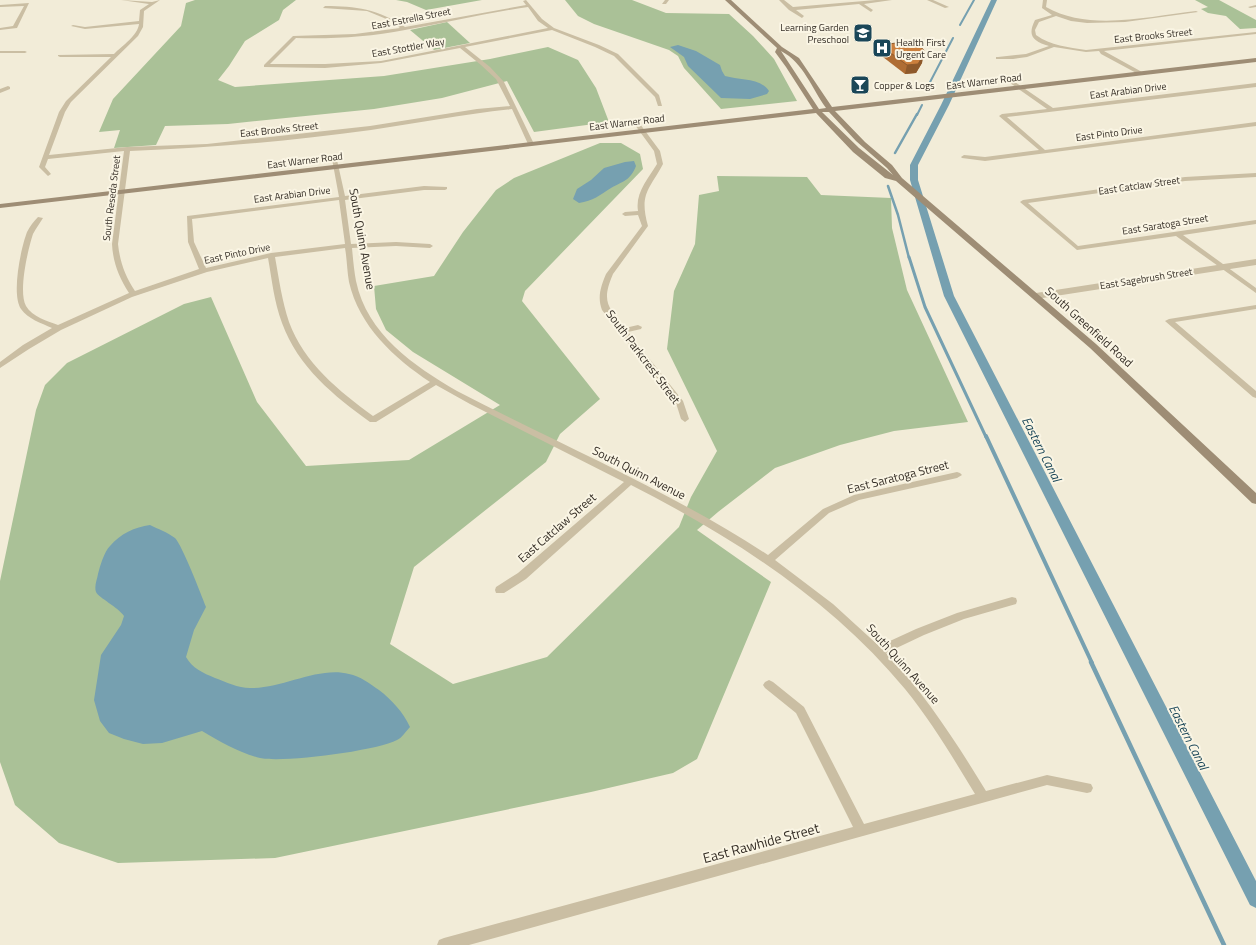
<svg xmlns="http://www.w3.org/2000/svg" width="1256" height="945" viewBox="0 0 1256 945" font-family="'Titillium Web',sans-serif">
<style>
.green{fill:#aac197}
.water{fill:#76a0b0}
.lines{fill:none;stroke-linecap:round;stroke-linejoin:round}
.stream-far4{stroke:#76a0b0;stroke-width:2}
.stream-far3{stroke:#76a0b0;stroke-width:2.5}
.stream-far2{stroke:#76a0b0;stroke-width:3}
.stream-far1{stroke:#76a0b0;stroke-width:4}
.stream{stroke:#76a0b0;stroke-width:4.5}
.canal{fill:#76a0b0;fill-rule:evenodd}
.minor{fill:#cabea3;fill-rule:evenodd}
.tertiary{fill:#cabea3;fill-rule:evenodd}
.secondary{fill:#9e8d75;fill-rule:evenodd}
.wall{fill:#af6d34}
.shaded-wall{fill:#8e592b}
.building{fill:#cb7f3d;stroke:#8e592b}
.labels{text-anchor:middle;stroke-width:4;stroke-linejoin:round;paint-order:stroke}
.far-street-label{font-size:10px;fill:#352e26;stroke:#faf5e4}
.far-poi-label{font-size:10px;fill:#352e26;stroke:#faf5e4;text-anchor:start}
.street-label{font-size:12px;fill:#352e26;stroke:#faf5e4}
.water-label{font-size:13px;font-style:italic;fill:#1a4658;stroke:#faf5e4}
.near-street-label{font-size:14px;fill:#352e26;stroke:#faf5e4}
</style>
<rect width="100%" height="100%" fill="#f2ecd8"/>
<!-- green -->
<g class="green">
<path d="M195 0H296L283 10 279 20 245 41 229 66 218 80 235 87 384 76 490 59 548 47 578 60 596 88 609 122 534 132 507 81 442 98 374 109 228 124 165 126 156 145 114 148 120 130 99 132 113 99 181 26 186 3Z"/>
<path d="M396 0H482L426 10 407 2Z"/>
<path d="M565 0H632L666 13 729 14 753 36 774 59 797 101 721 109 684 68 678 56 669 50 594 24 578 16Z"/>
<path d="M1195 0H1219L1256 20V28L1240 29 1226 16 1208 13 1201 9 1208 7Z"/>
<path d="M447 22 470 43 434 50 410 30Z"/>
<path d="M600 143H621L640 154 643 169 525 291 522 301 600 399 560 434 546 462 414 567 390 644 453 684 547 657 679 527 691 497 717 451 667 349 674 291 695 244 699 195 719 191 717 176 807 177 821 195 891 198 892 228 907 290 968 422 894 431 840 445 775 468 718 512 697 530 771 582 697 759 673 773 591 792 275 858 118 863 59 843 15 805 0 762V581L36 410 45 385 67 363 184 304 211 297 257 402 306 466 409 460 500 405 413 352 386 330 376 309 374 286 434 276 463 232 496 190 514 178Z"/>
</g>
<!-- water -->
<g class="water">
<path d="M678 45 696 51 720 65 722 71 725 76C739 80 761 78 769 91L767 94 750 99 721 98 688 66 684 57 670 47Z"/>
<path d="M634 161 636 166C630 181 623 181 611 188 600 195 593 201 579 203L573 199 577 189 591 180 604 168 625 162Z"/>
<path d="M150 525C158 529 167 532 175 538 182 545 201 594 206 607L194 630 186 657C192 668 203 673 215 678 226 682 238 688 250 688 282 689 318 666 349 674 360 676 370 684 379 690 392 700 403 712 410 727 406 731 402 738 397 740 376 751 283 763 260 758 240 753 220 742 202 731L162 743 143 744 124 739 109 733 100 721 94 700 101 655 121 625 124 616C118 607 99 598 96 592 94 586 97 580 98 574 100 566 104 552 110 546 120 534 135 527 150 525Z"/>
</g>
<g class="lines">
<!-- stream-far4 -->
<g class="stream-far4">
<path d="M960 25 974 0"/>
<path d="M928 86 953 38"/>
<path d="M917 115 922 105"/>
</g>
<!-- stream-far3 -->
<g class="stream-far3">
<path d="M895 153 917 114"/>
<path d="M888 186 898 215 909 258"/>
</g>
<!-- stream-far2 -->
<path class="stream-far2" d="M909 257 925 307 986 437"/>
<!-- stream-far1 -->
<path class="stream-far1" d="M986 436 1092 663"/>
<!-- stream -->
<path class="stream" d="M1091 662 1224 945"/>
<!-- canal -->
<path class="canal" d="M991 0H997L949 105 918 165V180L954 296 1256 881V908L1250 905 944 296 910 180V165L941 105Z"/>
<!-- minor -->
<g class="minor">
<path d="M121 0 152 2 160 0 144 11 143 27 138 36 71 102 65 112 49 155 127 147 207 144 370 126 477 109 510 106 496 79 481 65 460 48 381 63 325 68 264 67V65L293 36 355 34 400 28 384 18 367 11 323 8 325 6C356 6 378 9 405 27L526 5 523 1 526 0 542 19 554 28 599 45 618 54 659 95 662 106H658L655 97 614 56 595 47 552 30 465 47 490 67 504 82 534 144 531 146 528 144 512 109C464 114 418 123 371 130 291 141 210 148 130 151L118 244C120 262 125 276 135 291L199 269 188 242 187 216 339 197 332 159 337 160 345 196 424 186 447 187V189L445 190H424L345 200 351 244 396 242 430 244 433 246 430 248 396 246 352 248C353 259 354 270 356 281 367 334 414 366 457 391 561 445 670 491 768 555L823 509 854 495 957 472 960 473 962 475 957 478 859 500 829 513 775 560 833 604 879 646 916 629 957 613 1012 597 1016 598 1017 601 1016 604 964 619 924 635 886 653C926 695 956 742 986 791L1047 775 1091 784 1093 788 1091 792 1087 793 1047 785 469 945H437L439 940 444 938 853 827 796 713 765 688 763 685 765 682 769 680 773 682 804 707 864 824 975 794C953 758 932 722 905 689 831 600 733 537 631 485L526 579 504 593H496L495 590 496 587 518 573 624 482 470 404 436 385 376 422H370C334 396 298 367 282 323 274 302 272 280 268 258L207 272 132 297 61 330 29 349 0 368V362L23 345 52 328C41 323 28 319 21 309 11 294 21 248 27 232 30 226 34 221 38 217L43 218C40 223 36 228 33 234 28 249 18 292 26 306 32 317 48 321 58 325L129 293C119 277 113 263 112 244L124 151 48 159 45 167 51 174 48 176 39 167 59 112 66 101 111 57H60L58 56V55L114 54C122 46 138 35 139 24L85 29 71 26 73 25 85 27 139 21 140 10 149 4ZM528 7 538 21 548 28 381 61 325 64H270L296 38C333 39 370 37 405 30 446 23 487 13 528 7ZM339 200 345 244 271 253 206 268 194 242 192 219ZM345 248C347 259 347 271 349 282 359 326 394 358 430 382L373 416C339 391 304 363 289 322 282 301 279 279 275 257Z"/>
<path d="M665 0H669L666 4H662Z"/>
<path d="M779 0H784L793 7 876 0H892L864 4 873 10 871 12 859 4 796 10 804 16 802 18 789 10Z"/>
<path d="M927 0H933L949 7 945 8Z"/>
<path d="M1043 0H1047L1046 7C1089 32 1150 16 1196 11L1198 12 1125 22 1087 23 1071 21 1056 16 1039 22 1035 30 1036 35C1051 46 1068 47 1086 50L1256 32V34L1104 51 1142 72V74L1140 75 1101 54 1099 51 1086 52 1054 47 1027 57 1013 59H996V57H998L1026 54 1049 46C1033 41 1027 36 1035 20L1052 15 1042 8Z"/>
<path d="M29 3 17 28 0 30V28L13 26 24 6 0 7V5Z"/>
<path d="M1256 5V7L1250 8 1248 7Z"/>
<path d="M0 51H25L27 52 25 53H0Z"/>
<path d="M1012 80 1053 108 1256 83V87L1007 117 1045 150 1256 122V126L985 161 962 158 961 157 964 155 985 157 1039 150 999 116 1002 114 1047 109 1010 83 1009 82Z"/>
<path d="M8 86 10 87V89L0 93V89Z"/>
<path d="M638 123 640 124 660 151 663 164C649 190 639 194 648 226L613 274C601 302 608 307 625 328L638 325 642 327 641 329 628 332 683 401 689 419 685 422 681 419 676 403 602 310C597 297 601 286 606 274L642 226 638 215 625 216 622 214 625 212 638 211C635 193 648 179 657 164L654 151 635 125Z"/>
<path d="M1256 173V177L1185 181 1028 203 1078 246 1256 220V224L1183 235 1256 288V293L1176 236 1077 250 1020 202 1023 200 1185 177Z"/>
<path d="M1256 305V309L1175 322 1256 391V398L1253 397 1165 321 1169 319Z"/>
</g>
<!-- tertiary -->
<path class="tertiary" d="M1256 259V265L1036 299 1032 296 1036 293Z"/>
<!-- secondary -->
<path class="secondary" d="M725 0H731L782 47 799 58 832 107 1256 58V62L835 111 865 142 892 165 902 178 1096 344 1256 493V504L1252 503 1090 348 896 181 885 178 853 152 816 113 0 208V204L813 109 786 67 775 52 777 48ZM781 51C804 63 812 89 826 108L819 109ZM822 112H829L856 141 887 168 893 175 859 148Z"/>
</g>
<!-- wall -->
<path class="wall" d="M880 45 922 63 916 73 905 74 879 54Z"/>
<!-- shaded-wall -->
<path class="shaded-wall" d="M924 54 922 63 916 73 905 74 907 65Z"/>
<!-- building -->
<path class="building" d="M913 41 924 50V54L918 64 907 65 880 45Z"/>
<!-- icons -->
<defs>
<symbol id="school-square" viewBox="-11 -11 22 22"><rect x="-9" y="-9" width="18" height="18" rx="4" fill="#1a4658" stroke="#faf5e4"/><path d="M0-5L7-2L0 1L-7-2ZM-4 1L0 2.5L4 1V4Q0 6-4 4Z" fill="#fff"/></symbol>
<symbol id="hospital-square" viewBox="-11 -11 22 22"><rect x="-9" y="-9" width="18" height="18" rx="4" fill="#1a4658" stroke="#faf5e4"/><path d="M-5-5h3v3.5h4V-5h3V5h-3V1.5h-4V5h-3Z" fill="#fff"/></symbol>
<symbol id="bar-square" viewBox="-11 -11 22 22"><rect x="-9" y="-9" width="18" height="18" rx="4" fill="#1a4658" stroke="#faf5e4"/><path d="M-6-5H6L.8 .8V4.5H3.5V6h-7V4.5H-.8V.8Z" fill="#fff"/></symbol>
</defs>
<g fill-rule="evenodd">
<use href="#school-square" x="852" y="22" width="22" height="22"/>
<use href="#hospital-square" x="871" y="37" width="22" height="22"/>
<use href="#bar-square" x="849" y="74" width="22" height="22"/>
</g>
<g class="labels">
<!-- far-street labels -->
<g class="far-street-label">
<text transform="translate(411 18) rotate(-11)" y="4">East Estrella Street</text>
<text transform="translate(1153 35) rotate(-6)" y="4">East Brooks Street</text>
<text transform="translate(408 47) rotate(-10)" y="4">East Stottler Way</text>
<text transform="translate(984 81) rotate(-7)" y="4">East Warner Road</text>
<text transform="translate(1128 90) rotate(-7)" y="4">East Arabian Drive</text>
<text transform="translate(627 122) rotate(-7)" y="4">East Warner Road</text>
<text transform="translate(279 129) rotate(-6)" y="4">East Brooks Street</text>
<text transform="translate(1109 133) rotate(-7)" y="4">East Pinto Drive</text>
<text transform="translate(305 160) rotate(-7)" y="4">East Warner Road</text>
<text transform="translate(1139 185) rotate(-8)" y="4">East Catclaw Street</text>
<text transform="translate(292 194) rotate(-7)" y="4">East Arabian Drive</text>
<text transform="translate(111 198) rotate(-83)" y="4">South Reseda Street</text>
<text transform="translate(1165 224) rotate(-9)" y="4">East Saratoga Street</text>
<text transform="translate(237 253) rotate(-12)" y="4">East Pinto Drive</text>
<text transform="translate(1146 278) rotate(-9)" y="4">East Sagebrush Street</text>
</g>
<!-- far-poi labels -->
<g class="far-poi-label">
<text x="849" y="31" text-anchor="end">Learning Garden<tspan x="849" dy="12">Preschool</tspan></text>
<text x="896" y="46">Health First<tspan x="896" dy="12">Urgent Care</tspan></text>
<text x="874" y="89">Copper &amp; Logs</text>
</g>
<!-- street labels -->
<g class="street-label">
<text transform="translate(362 239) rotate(80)" y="4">South Quinn Avenue</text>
<text transform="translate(1089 327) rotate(42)" y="4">South Greenfield Road</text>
<text transform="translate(643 357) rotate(53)" y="4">South Parkcrest Street</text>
<text transform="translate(639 473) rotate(27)" y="4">South Quinn Avenue</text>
<text transform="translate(898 477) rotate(-14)" y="4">East Saratoga Street</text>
<text transform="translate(557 528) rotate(-41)" y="4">East Catclaw Street</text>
<text transform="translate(903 664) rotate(48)" y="4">South Quinn Avenue</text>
</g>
<!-- water labels -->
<g class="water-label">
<text transform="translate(1042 449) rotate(63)" y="5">Eastern Canal</text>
<text transform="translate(1189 737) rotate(63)" y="5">Eastern Canal</text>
</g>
<!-- near-street labels -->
<g class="near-street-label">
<text transform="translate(761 843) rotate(-15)" y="5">East Rawhide Street</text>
</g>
</g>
</svg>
